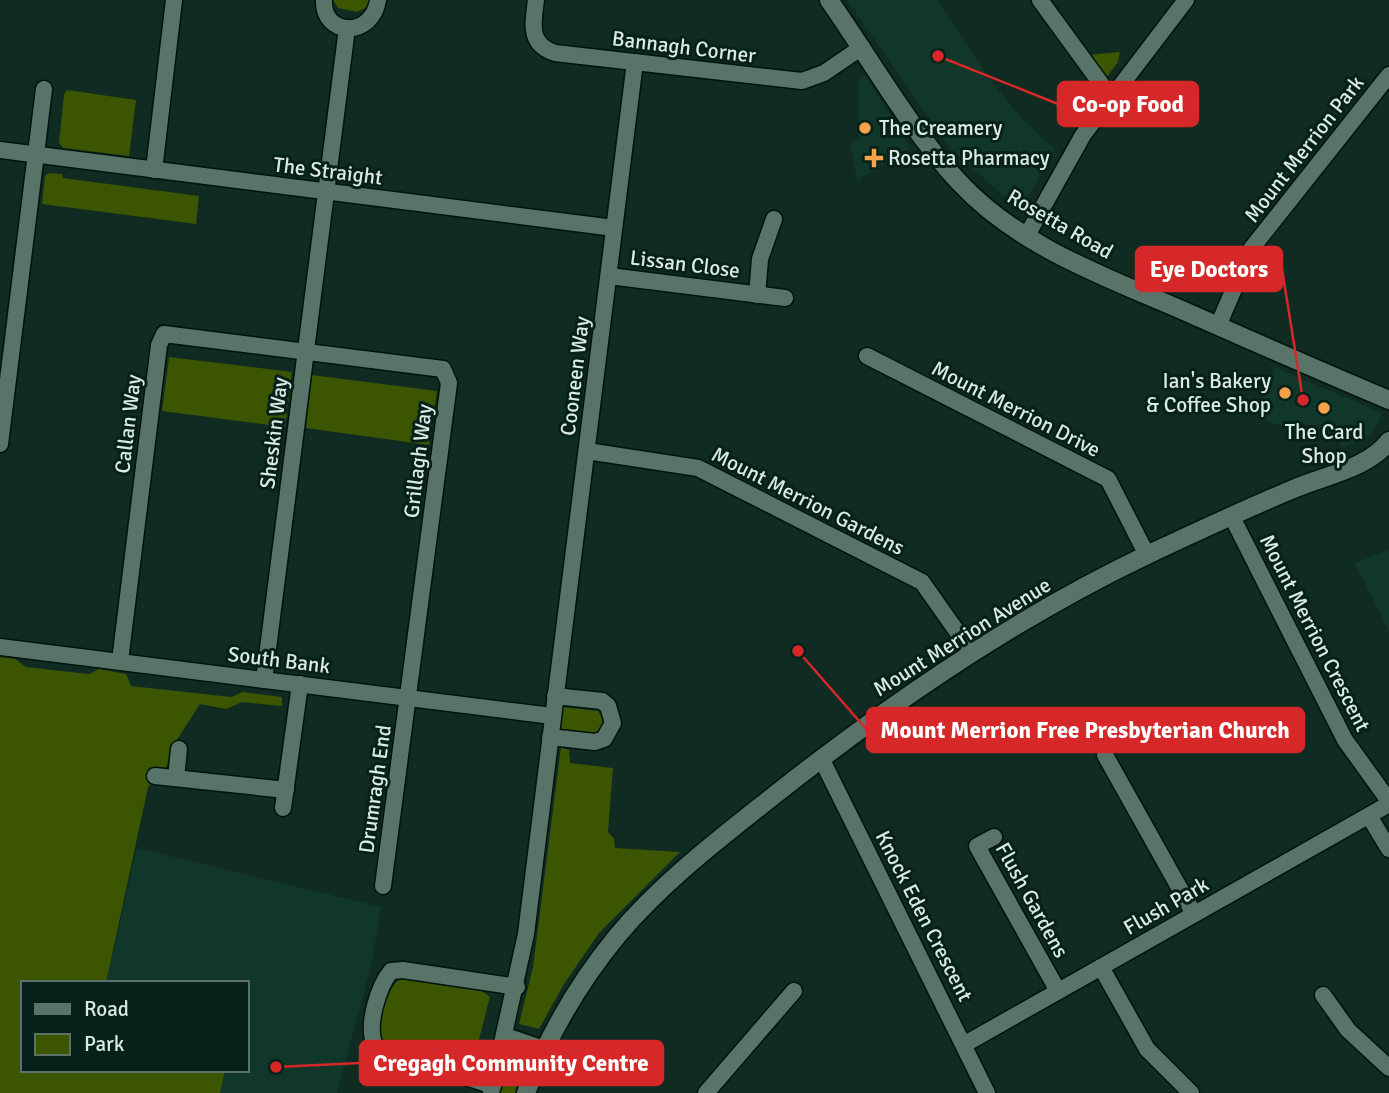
<svg xmlns="http://www.w3.org/2000/svg" width="1389" height="1093" viewBox="0 0 1389 1093" font-family="Signika,sans-serif">
<style>
.built{fill:#11362a}
.green{fill:#3b5501}
.lines{fill:none;stroke-linecap:round;stroke-linejoin:round}
.minor-casing{stroke:#00130c;stroke-width:19}
.tertiary-casing{stroke:#00130c;stroke-width:21}
.minor{stroke:#587469;stroke-width:16}
.tertiary{stroke:#587469;stroke-width:18}
.poi-dot{fill:#f6a248;stroke:#062119;stroke-width:2.5}
.labels{text-anchor:middle;stroke-width:6;stroke-linejoin:round;paint-order:stroke}
.street-label{font-size:21px;fill:#dbeae4;stroke:#062119}
.poi-label{font-size:21px;fill:#dbeae4;stroke:#062119;text-anchor:start}
.leader{fill:none;stroke:#d62828;stroke-width:2.5}
.callout-dot{fill:#d62828;stroke:#062119;stroke-width:2.5}
.callout{fill:#d62828;stroke:#d62828;stroke-width:2.5}
.callout-label{font-size:23px;text-anchor:middle;font-weight:bold;fill:#fff}
</style>
<rect width="100%" height="100%" fill="#102b22"/>
<!-- built -->
<g class="built">
<path d="M847 0H938L991 81 1022 119 1055 149 1020 210 951 150Z"/>
<path d="M865 75 911 148 857 181 850 143 858 138 859 80Z"/>
<path d="M1275 367 1382 413 1372 435 1342 448 1337 437 1297 420 1294 425 1287 422 1280 426 1255 415Z"/>
<path d="M1389 549V631L1355 563Z"/>
<path d="M137 848 381 907 371 966 337 1093H220L221 1089 157 1070H247V983H106Z"/>
</g>
<!-- green -->
<g class="green">
<path d="M333 0H369L367 7 357 12 338 8Z"/>
<path d="M1120 52 1118 62 1106 78 1087 55Z"/>
<path d="M67 90 136 100 129 156 63 148 59 143 64 94Z"/>
<path d="M49 173 62 174 63 178 199 196 196 224 42 204 45 176Z"/>
<path d="M169 357 292 372 285 427 162 411Z"/>
<path d="M312 375 437 391 429 445 306 428Z"/>
<path d="M0 657 15 659 26 667 89 674 99 669 126 674 131 686 231 697 243 692 282 697V706L242 702 226 709 200 704 171 749 166 769 148 787 106 983H23V1070H225L220 1093H0Z"/>
<path d="M562 707 598 711C606 722 604 730 593 737L559 731Z"/>
<path d="M561 747 569 750 570 763 613 768 608 832 614 839 615 848 680 852 599 933 564 984 539 1029 519 1024 533 967Z"/>
<path d="M402 979 482 991 490 997 472 1066 461 1069 383 1041C376 1027 386 984 402 979Z"/>
<path d="M516 1058 523 1063 515 1093H497L505 1063Z"/>
</g>
<g class="lines">
<defs>
<g id="minor">
<path d="M324 0C322 36 372 39 378 0"/>
<path d="M536 0C533 24 528 44 555 53L802 81 824 73 862 47"/>
<path d="M1040 0 1110 96"/>
<path d="M0 150 614 228"/>
<path d="M154 170 174 0"/>
<path d="M1026 237 1083 135 1186 0"/>
<path d="M609 276 785 298"/>
<path d="M757 295 760 259 774 219"/>
<path d="M1218 326 1251 249 1389 75"/>
<path d="M867 356 1108 479 1147 555"/>
<path d="M0 444 44 89"/>
<path d="M587 451 698 468 922 582 972 653"/>
<path d="M1232 517 1345 740 1389 801"/>
<path d="M0 647 552 716"/>
<path d="M120 661 159 345 164 334 443 369 449 383 383 886"/>
<path d="M264 680 347 28"/>
<path d="M550 737 595 742 604 739 613 723 608 706 602 701 555 696"/>
<path d="M1105 755 1194 914"/>
<path d="M821 758 987 1093"/>
<path d="M155 776 286 790"/>
<path d="M176 778 179 749"/>
<path d="M283 808 300 684"/>
<path d="M1369 816 1389 849"/>
<path d="M994 837 977 846 1058 991"/>
<path d="M1101 967 1147 1049 1191 1093"/>
<path d="M1323 995 1348 1030 1389 1068"/>
<path d="M506 1036 544 1049"/>
<path d="M965 1044 1389 804"/>
<path d="M493 1086 376 1047C365 1028 378 987 391 971L403 970 517 987"/>
<path d="M491 1093 526 934 635 62"/>
<path d="M706 1093 794 991"/>
</g>
<g id="tertiary">
<path d="M829 0C871 60 909 128 959 182 1018 246 1106 277 1184 311 1252 341 1320 371 1389 400"/>
<path d="M526 1093C548 1036 579 982 618 935 661 884 714 843 767 801 885 707 1012 619 1149 554 1196 532 1243 510 1291 490 1322 476 1368 469 1389 441"/>
</g>
</defs>
<!-- minor casing -->
<use href="#minor" class="minor-casing"/>
<!-- tertiary casing -->
<use href="#tertiary" class="tertiary-casing"/>
<!-- minor -->
<use href="#minor" class="minor"/>
<!-- tertiary -->
<use href="#tertiary" class="tertiary"/>
</g>
<!-- markers -->
<g class="poi-dot">
<circle cx="865" cy="128" r="7"/>
<path d="M870.5 147.5h7v7h7v7h-7v7h-7v-7h-7v-7h7z"/>
<circle cx="1285" cy="393" r="7"/>
<circle cx="1324" cy="408" r="7"/>
</g>
<g class="labels">
<!-- street labels -->
<g class="street-label">
<text transform="translate(684 47) rotate(7)" y="7">Bannagh Corner</text>
<text transform="translate(1304 149) rotate(-52)" y="7">Mount Merrion Park</text>
<text transform="translate(328 171) rotate(7)" y="7">The Straight</text>
<text transform="translate(1060 224) rotate(30)" y="7">Rosetta Road</text>
<text transform="translate(685 264) rotate(7)" y="7">Lissan Close</text>
<text transform="translate(575 376) rotate(-83)" y="7">Cooneen Way</text>
<text transform="translate(1016 409) rotate(27)" y="7">Mount Merrion Drive</text>
<text transform="translate(128 424) rotate(-83)" y="7">Callan Way</text>
<text transform="translate(274 433) rotate(-83)" y="7">Sheskin Way</text>
<text transform="translate(418 461) rotate(-83)" y="7">Grillagh Way</text>
<text transform="translate(808 501) rotate(27)" y="7">Mount Merrion Gardens</text>
<text transform="translate(1315 633) rotate(63)" y="7">Mount Merrion Crescent</text>
<text transform="translate(962 637) rotate(-32)" y="7">Mount Merrion Avenue</text>
<text transform="translate(279 660) rotate(7)" y="7">South Bank</text>
<text transform="translate(375 789) rotate(-82)" y="7">Drumragh End</text>
<text transform="translate(1032 900) rotate(61)" y="7">Flush Gardens</text>
<text transform="translate(1166 906) rotate(-30)" y="7">Flush Park</text>
<text transform="translate(924 916) rotate(63)" y="7">Knock Eden Crescent</text>
</g>
<!-- poi labels -->
<g class="poi-label">
<text x="879" y="135">The Creamery</text>
<text x="888" y="165">Rosetta Pharmacy</text>
<text x="1271" y="388" text-anchor="end">Ian's Bakery<tspan x="1271" dy="24">&amp; Coffee Shop</tspan></text>
<text x="1324" y="439" text-anchor="middle">The Card<tspan x="1324" dy="24">Shop</tspan></text>
</g>
</g>
<!-- callouts -->
<path class="leader" d="M938 56L1058 104M1303 400L1282 269M798 651L867 730M276 1067L360 1063"/>
<g class="callout-dot">
<circle cx="938" cy="56" r="7"/>
<circle cx="1303" cy="400" r="7"/>
<circle cx="798" cy="651" r="7"/>
<circle cx="276" cy="1067" r="7"/>
</g>
<g class="callout">
<rect x="1058" y="82" width="140" height="44" rx="7"/>
<rect x="1136" y="247" width="146" height="44" rx="7"/>
<rect x="867" y="708" width="437" height="44" rx="7"/>
<rect x="360" y="1041" width="303" height="44" rx="7"/>
</g>
<g class="callout-label">
<text x="1128" y="112">Co-op Food</text>
<text x="1209" y="277">Eye Doctors</text>
<text x="1085" y="738">Mount Merrion Free Presbyterian Church</text>
<text x="511" y="1071">Cregagh Community Centre</text>
</g>
<!-- legend -->
<rect x="21" y="981" width="228" height="91" fill="#062119" stroke="#5b716a" stroke-width="2"/>
<rect x="35" y="1004" width="35" height="10" fill="#587469" stroke="#5b716a" stroke-width="2"/>
<text x="84" y="1016" font-size="21" fill="#dbeae4">Road</text>
<rect x="35" y="1034" width="35" height="21" fill="#3b5501" stroke="#5b716a" stroke-width="2"/>
<text x="84" y="1051" font-size="21" fill="#dbeae4">Park</text>
</svg>
